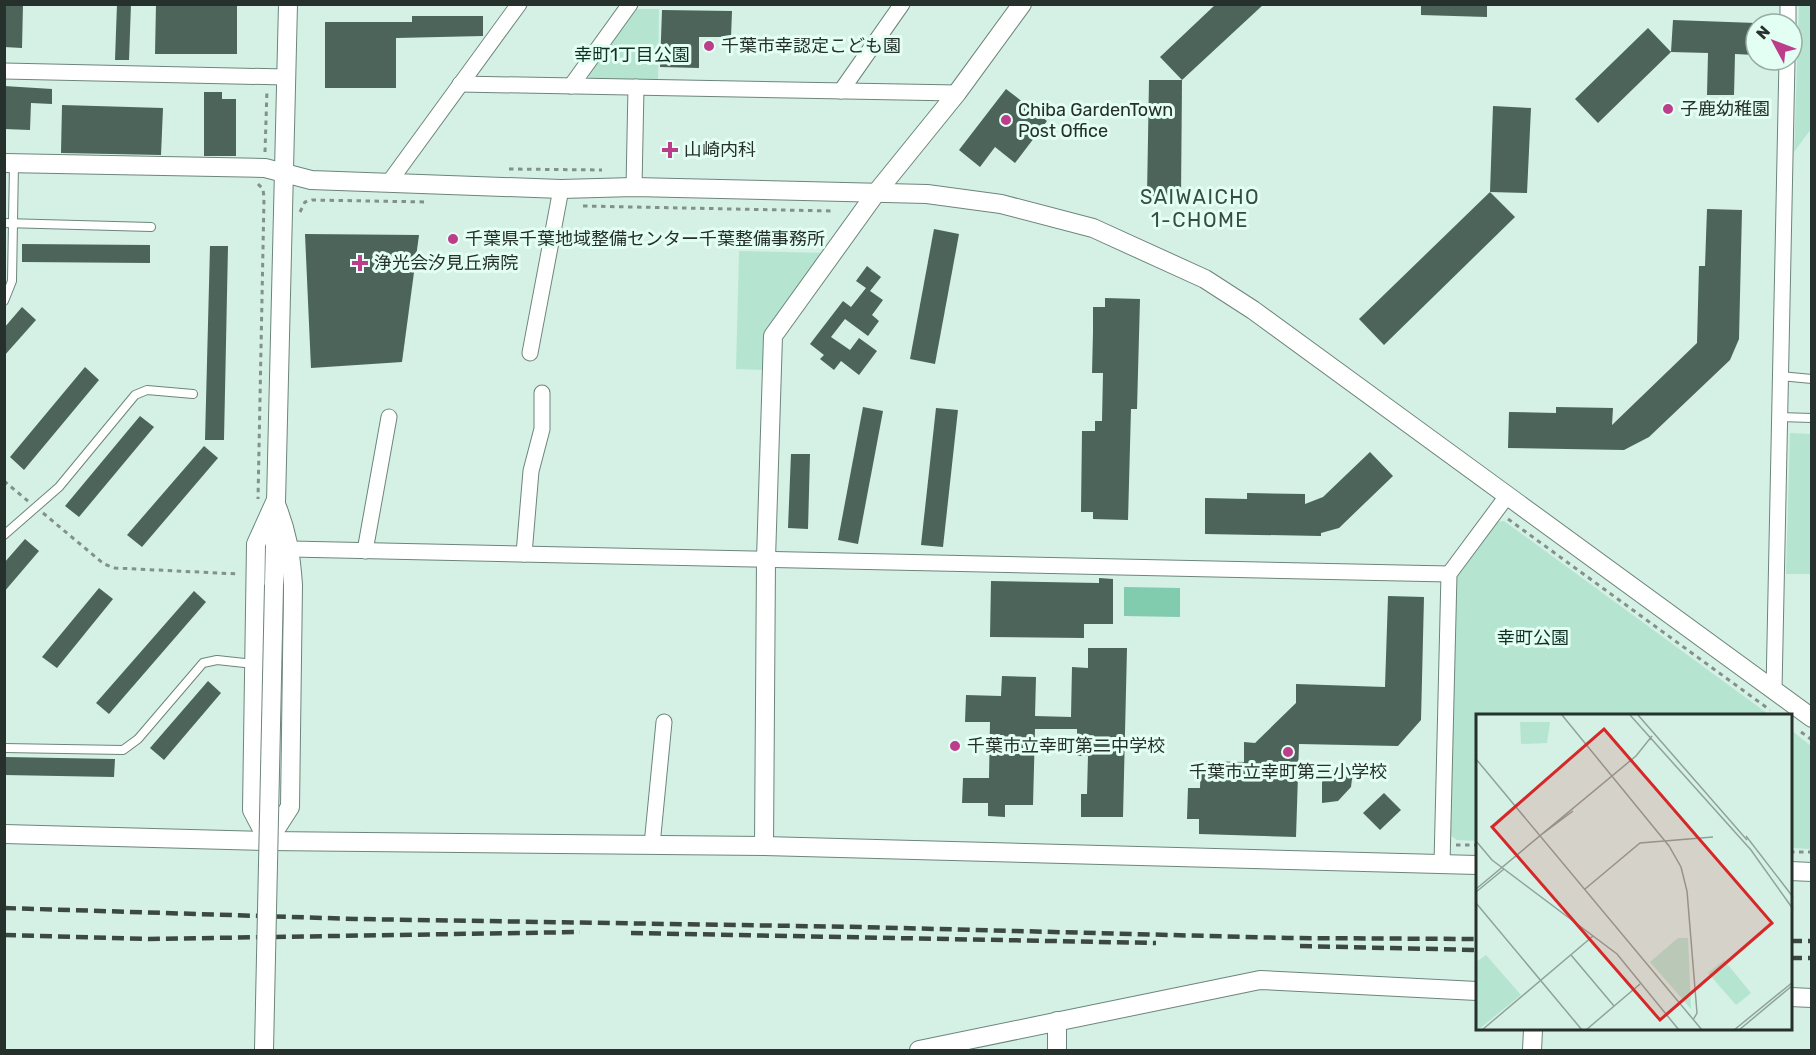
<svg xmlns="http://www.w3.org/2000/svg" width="1816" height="1055" viewBox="0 0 1816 1055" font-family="Rubik,'Noto Sans JP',sans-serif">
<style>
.green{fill:#b5e5d1}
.water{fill:#81cbae}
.building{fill:#4c645a}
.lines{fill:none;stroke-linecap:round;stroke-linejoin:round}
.service-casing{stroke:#6d857b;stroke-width:10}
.minor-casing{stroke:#6d857b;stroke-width:17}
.tertiary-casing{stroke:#6d857b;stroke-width:20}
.path{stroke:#80928b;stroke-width:3;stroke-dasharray:4.5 4.5;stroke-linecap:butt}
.service{stroke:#fff;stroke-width:8}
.minor{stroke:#fff;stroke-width:15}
.tertiary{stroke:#fff;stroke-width:18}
.rail{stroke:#3c4843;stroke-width:4.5;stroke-dasharray:12 6;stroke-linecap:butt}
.tertiary-bridge-casing{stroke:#6d857b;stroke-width:20;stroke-linecap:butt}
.tertiary-bridge{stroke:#fff;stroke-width:18}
.poi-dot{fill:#bc3d89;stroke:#e3fef2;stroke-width:2}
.labels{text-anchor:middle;stroke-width:6;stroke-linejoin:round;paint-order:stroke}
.poi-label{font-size:18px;fill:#26302c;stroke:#e3fef2;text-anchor:start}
.park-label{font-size:18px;fill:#103226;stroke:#e3fef2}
.neighbourhood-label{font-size:20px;letter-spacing:1.5px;fill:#374d44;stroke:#e3fef2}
.inset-road{fill:none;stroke:#8fa39b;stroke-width:1.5}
.view{fill:#d62828;fill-opacity:0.15;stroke:#d62828;stroke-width:3}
.inset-edge{fill:none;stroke:#26302c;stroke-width:3}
</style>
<rect width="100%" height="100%" fill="#d5f0e5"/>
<!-- green -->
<g class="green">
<path d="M1799 5H1811V129L1794 152Z"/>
<path d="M636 9H659L658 82H592L587 72Z"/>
<path d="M739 251 826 253 766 370 736 369Z"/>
<path d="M1790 433 1811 434V574H1786Z"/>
<path d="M1504 521 1771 716H1477V841L1457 840 1450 835 1456 576 1496 522Z"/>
<path d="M1791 730 1811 746V849L1791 848Z"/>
</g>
<!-- water -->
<path class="water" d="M1124 587 1180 588V617L1124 616Z"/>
<!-- building -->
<g class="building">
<path d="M4 4H23L22 48 4 47Z"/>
<path d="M117 4H131L129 60H115Z"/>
<path d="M156 4H237V54H155Z"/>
<path d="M1216 4H1264L1182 80 1160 57Z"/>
<path d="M1421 4H1487V17L1421 15Z"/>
<path d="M662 10 732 11 731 37H699V68L660 67Z"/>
<path d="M412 16H483V36L396 38V88H325V22H412Z"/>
<path d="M1673 20 1756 23 1755 55 1735 54 1734 95H1707L1708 53 1671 52Z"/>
<path d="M1648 28 1671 52 1598 123 1575 99Z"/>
<path d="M1149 80H1182L1181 196H1147Z"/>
<path d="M4 86 52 89V104L31 103 30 130 4 129Z"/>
<path d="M1006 89 1047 121 1015 163 995 147 980 167 959 150Z"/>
<path d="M204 92H222V99H236V156H204Z"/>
<path d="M62 105 163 108 161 155 61 153Z"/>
<path d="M1493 106 1531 108 1527 193 1490 192Z"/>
<path d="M1490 192 1515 217 1384 345 1359 319Z"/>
<path d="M1707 209 1742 210 1739 339 1730 360 1649 437 1624 450 1508 448 1509 412 1556 413V407L1613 408 1612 425 1697 343 1699 266H1705Z"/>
<path d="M934 229 959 234 935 364 910 359Z"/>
<path d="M305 234 419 235 402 362 311 368Z"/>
<path d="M22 244 150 245V263L22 262Z"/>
<path d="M210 246H228L224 440H205Z"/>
<path d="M867 266 881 277 870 291 883 300 872 315 879 321 868 336 845 319 831 337 850 350 859 338 877 351 859 375 841 361 834 370 820 359 824 355 810 344 843 301 851 307 866 288 856 281Z"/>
<path d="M1105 298 1140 299 1137 409H1131L1128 520 1093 519V512H1081L1082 431H1095V421H1102L1103 373H1092L1093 332V307H1105Z"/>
<path d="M22 307 36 320 4 356V328Z"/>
<path d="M85 367 99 380 24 470 10 457Z"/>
<path d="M863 407 883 411 858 544 838 540Z"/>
<path d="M936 408 958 410 943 547 921 545Z"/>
<path d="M140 416 154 427 79 517 65 506Z"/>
<path d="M204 446 218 458 142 547 127 535Z"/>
<path d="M1370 452 1393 476 1339 528 1321 533V536L1205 534V498L1247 499V493L1305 494V504L1323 497Z"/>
<path d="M791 454H810L808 529 788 528Z"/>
<path d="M25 539 39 551 4 592V563Z"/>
<path d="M1099 578 1113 579V624H1084V638L990 637 991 581 1099 583Z"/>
<path d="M99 588 113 599 57 668 42 657Z"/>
<path d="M194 591 206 602 109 714 96 703Z"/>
<path d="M1388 596 1424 597 1421 720 1398 746 1299 744 1296 837 1199 834V819H1187L1188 788H1200L1201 761 1244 762V742L1255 743 1296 703V684L1385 687Z"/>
<path d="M1088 648H1127L1123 817H1081V794H1087L1088 756H1077V729H1035L1033 805H1005V817L988 816V803H962L963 778H989L990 722H965L966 695 1001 696 1002 676 1036 677 1035 716 1071 717 1072 667 1088 668Z"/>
<path d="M208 681 221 693 164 760 150 748Z"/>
<path d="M4 757 115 759 114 777 4 775Z"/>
<path d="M1332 770 1353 771 1351 787 1338 801 1322 803V782Z"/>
<path d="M1384 793 1401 810 1380 830 1363 813Z"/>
</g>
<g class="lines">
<defs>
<g id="service">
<path d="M4 223 151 227"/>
<path d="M4 301 12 281 14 163"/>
<path d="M1780 376 1812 379"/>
<path d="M1779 417 1812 418"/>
<path d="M4 535 59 487 135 395 147 390 193 394"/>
<path d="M4 748 123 750 138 739 203 663 217 660 254 664"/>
</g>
<g id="minor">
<path d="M1788 24V4"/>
<path d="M4 71 285 77"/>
<path d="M460 84 957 93"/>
<path d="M571 86 630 4"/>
<path d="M841 91 902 4"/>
<path d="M390 181 519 4"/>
<path d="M634 187 636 87"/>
<path d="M530 353 561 189"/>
<path d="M291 549 1449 574"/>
<path d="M365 551 389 417"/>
<path d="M524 554 531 471 542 429V393"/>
<path d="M1774 690 1787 60"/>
<path d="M652 845 664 722"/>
<path d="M1442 864 1449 574 1507 496"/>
</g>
<g id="tertiary">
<path d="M4 163 265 168 311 180 561 189 634 187 927 194 1001 204 1093 228 1205 279 1253 310 1812 718"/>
<path d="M275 502C287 530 291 555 293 585L290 807 268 841 252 810 256 544Z"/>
<path d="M274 585 288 4"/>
<path d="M4 834 268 841 764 846 1477 865"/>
<path d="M764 846 766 559 773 336 876 193 957 93 1022 4"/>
<path d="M1790 871 1812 872"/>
<path d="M1790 997 1812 998"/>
<path d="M919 1050 1260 980 1477 991"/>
<path d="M1057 1050V1021"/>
<path d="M1532 1050 1533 1030"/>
</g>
</defs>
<!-- service casing -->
<use href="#service" class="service-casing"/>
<!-- minor casing -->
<use href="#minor" class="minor-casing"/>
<!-- tertiary casing -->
<use href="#tertiary" class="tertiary-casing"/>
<!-- path -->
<g class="path">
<path d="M265 152 267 89"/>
<path d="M509 169 602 170"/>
<path d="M258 184 263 189 264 198 258 499"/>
<path d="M583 206 833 211"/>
<path d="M300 212 305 202 312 200 428 202"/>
<path d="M4 481 28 501"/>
<path d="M43 513 104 564 115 568 239 574"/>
<path d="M1508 519 1770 710"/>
<path d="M1801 732 1812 740"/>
<path d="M1456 845H1477"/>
<path d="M1790 852H1812"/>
</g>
<!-- service -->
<use href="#service" class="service"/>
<!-- minor -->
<use href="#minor" class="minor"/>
<!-- tertiary -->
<use href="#tertiary" class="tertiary"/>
<!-- rail -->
<g class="rail">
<path d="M4 908 356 919 861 927 1287 938 1477 939"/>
<path d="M631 933 1156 943"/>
<path d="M4 935 149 939 580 932"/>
<path d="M1790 941H1812"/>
<path d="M1300 946 1477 950"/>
<path d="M1790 958H1812"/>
</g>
<defs>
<path id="tertiary-bridge" d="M264 1050 274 585"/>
</defs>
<!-- tertiary-bridge casing -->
<use href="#tertiary-bridge" class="tertiary-bridge-casing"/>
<!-- tertiary-bridge -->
<use href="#tertiary-bridge" class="tertiary-bridge"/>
</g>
<!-- markers -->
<g class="poi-dot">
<circle cx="709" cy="46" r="6"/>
<circle cx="1668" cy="109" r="6"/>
<circle cx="1006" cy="120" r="6"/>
<path d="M667 141h6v6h6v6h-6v6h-6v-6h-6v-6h6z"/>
<circle cx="453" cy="239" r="6"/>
<path d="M357 254h6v6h6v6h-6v6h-6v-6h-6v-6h6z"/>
<circle cx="955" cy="746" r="6"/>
<circle cx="1288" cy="752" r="6"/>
</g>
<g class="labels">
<!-- poi labels -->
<g class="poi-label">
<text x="721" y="52">千葉市幸認定こども園</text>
<text x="1680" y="115">子鹿幼稚園</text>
<text x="1018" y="116">Chiba GardenTown<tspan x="1018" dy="21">Post Office</tspan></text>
<text x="684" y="156">山崎内科</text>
<text x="465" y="245">千葉県千葉地域整備センター千葉整備事務所</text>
<text x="374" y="269">浄光会汐見丘病院</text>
<text x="967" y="752">千葉市立幸町第二中学校</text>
<text x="1288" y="778" text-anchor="middle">千葉市立幸町第三小学校</text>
</g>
<!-- park labels -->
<g class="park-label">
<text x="632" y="61">幸町1丁目公園</text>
<text x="1533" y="644">幸町公園</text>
</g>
<!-- neighbourhood labels -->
<g class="neighbourhood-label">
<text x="1200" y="204">SAIWAICHO<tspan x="1200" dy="23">1-CHOME</tspan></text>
</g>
</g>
<!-- overview -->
<g transform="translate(1476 714)">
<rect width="316" height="316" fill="#d5f0e5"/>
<path d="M44 8H74L71 29 45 30ZM202 224H212L215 295 174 248ZM10 241 45 281 3 315 0 313V248ZM248 246 275 279 260 291 232 259Z" fill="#b5e5d1"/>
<path class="inset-road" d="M86 1 193 132 205 153 211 177 221 299 217 306M154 1 275 136 317 195M162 1 271 126M0 45 226 316M65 121 97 97M270 122 317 183M0 127 16 146 141 240 203 316M0 175 160 42 176 22M109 175 164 129 237 123M0 178 28 155M0 189 106 316M95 241 138 292M6 316 117 222M110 316 164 270M258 316 317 268M263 316 317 271"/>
<path class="view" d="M128 15 296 209 184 306 16 113Z"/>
<rect width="316" height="316" class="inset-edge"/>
</g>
<!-- border -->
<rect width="1816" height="1055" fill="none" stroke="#26302c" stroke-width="12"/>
<!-- north arrow -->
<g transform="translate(1774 42) rotate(311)"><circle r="28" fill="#e3fef2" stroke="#97aca3" stroke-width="1.5"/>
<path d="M0-4.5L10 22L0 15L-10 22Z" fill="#bc3d89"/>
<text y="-9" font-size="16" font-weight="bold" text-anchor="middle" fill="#26302c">N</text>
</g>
</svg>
